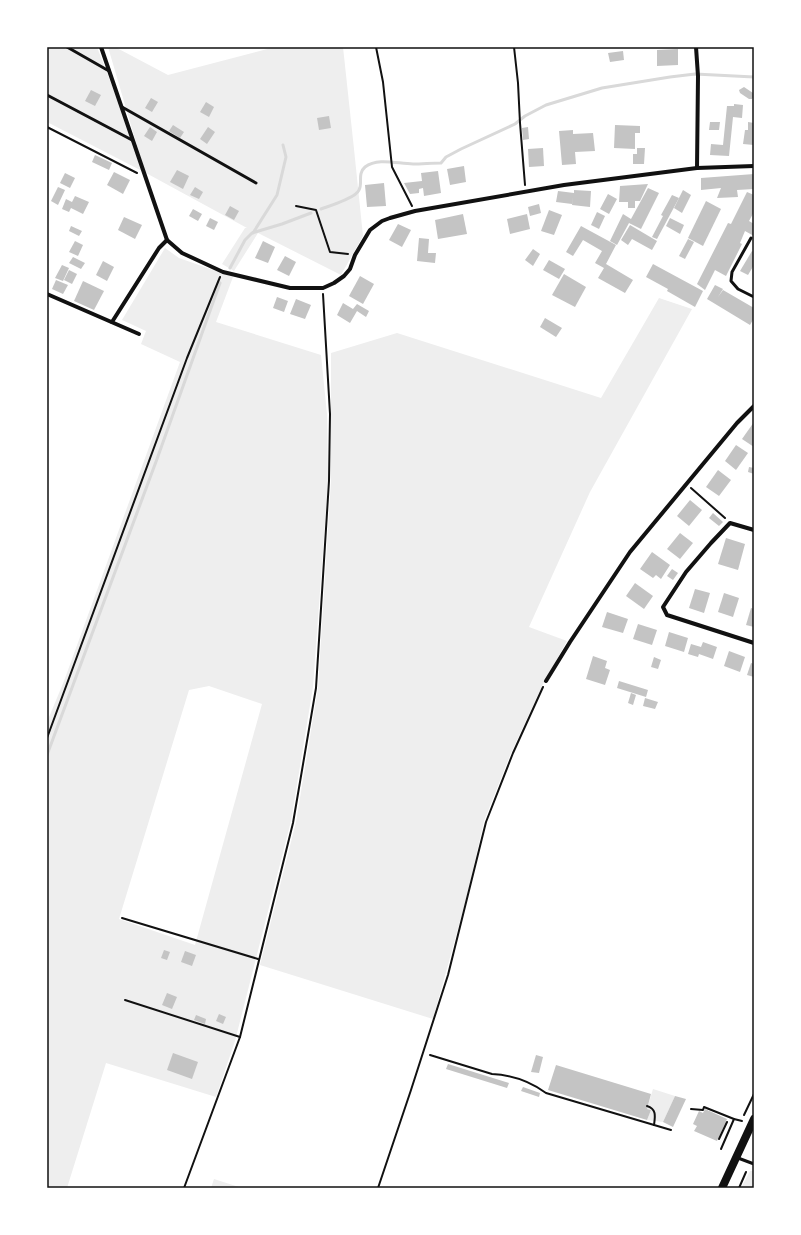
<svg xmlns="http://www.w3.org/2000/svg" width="801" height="1235" viewBox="0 0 801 1235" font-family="Literata,serif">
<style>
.green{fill:#eee;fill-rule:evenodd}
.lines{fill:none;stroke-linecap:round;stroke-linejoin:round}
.stream{stroke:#d9d9d9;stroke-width:3}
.building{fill:#c4c4c4}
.path{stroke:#111;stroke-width:2}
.service{stroke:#111;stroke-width:3}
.minor{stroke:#111;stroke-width:4}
.secondary{stroke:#111;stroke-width:8}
.neatline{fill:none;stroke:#111;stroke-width:1.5}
</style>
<rect width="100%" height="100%" fill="#fff"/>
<!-- green -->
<g class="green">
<path d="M47 47H97L143 166 108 47H115L168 75 275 47H343L354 149 363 236 341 275 258 233 234 271 222 264 245 228H247L146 173 47 122Z"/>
<path d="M165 248 179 258 233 277 216 322 321 355 327 414 328 481 313 687 291 821 235 1041 216 1097 106 1063 67 1188H47V722L64 681 180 362 141 344 146 331 122 320ZM209 686 262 704 195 945 119 919 189 690Z"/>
<path d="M659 298 692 309 590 492 529 627 567 641 543 684 511 753 484 821 467 896 433 1019 260 965 296 822 318 688 331 481V353L397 333 601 398Z"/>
<path d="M653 1089 675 1096 663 1122 647 1120 651 1110 647 1109Z"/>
<path d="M750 1171H754V1188H741Z"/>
<path d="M214 1179 242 1188H211Z"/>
</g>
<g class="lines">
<!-- stream -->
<g class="stream">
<path d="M321 209C329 206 356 198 359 190 363 183 357 174 365 167 378 157 398 164 413 164 422 164 432 163 441 163L446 157 461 149 515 124 525 116 546 105 602 88 670 77 695 74 754 77"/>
<path d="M253 233 277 195 286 157 283 145"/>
<path d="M230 268 245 240 252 233 282 224 311 213"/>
<path d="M47 755 157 459 220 283"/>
</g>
</g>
<!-- building -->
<g class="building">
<path d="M678 49V65L657 66V50Z"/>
<path d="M623 51 624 60 610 62 608 53Z"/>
<path d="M744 87 753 93 754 96 752 99H749L740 93 739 90Z"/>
<path d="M91 90 101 95 95 106 85 101Z"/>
<path d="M151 98 158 102 152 112 145 108Z"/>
<path d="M206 102 214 107 209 117 200 112Z"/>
<path d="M734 104 743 105 742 118 733 117 729 156 710 155 711 144 723 145 727 106H734Z"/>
<path d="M329 116 331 128 319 130 317 118Z"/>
<path d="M710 122H720L719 130H709Z"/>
<path d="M748 122 754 123V145L743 144 745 130H748Z"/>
<path d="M173 125 184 132 180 138 169 131Z"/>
<path d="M615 125 640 126V133H635V149L614 148Z"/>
<path d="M150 127 157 132 152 141 144 136Z"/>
<path d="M208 127 215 132 207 144 200 139Z"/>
<path d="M528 127 529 139 523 140 522 128Z"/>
<path d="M573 130V134L593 133 595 151 575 152 576 164 562 165 559 131Z"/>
<path d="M543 148 544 166 529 167 528 149Z"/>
<path d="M637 148H645L644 164H633V154H637Z"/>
<path d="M95 155 112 163 109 170 92 162Z"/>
<path d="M464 166 466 182 450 185 447 169Z"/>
<path d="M177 170 189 176 183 189 170 182Z"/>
<path d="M438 171 441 193 424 196 423 188 419 189V193L410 194 404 183 422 181 421 173Z"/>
<path d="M114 172 130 180 123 194 107 185Z"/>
<path d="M65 173 75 178 70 188 60 183Z"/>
<path d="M754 174V189L737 190 738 197 717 198 721 188 701 190V178Z"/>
<path d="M384 183 386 206 367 207 365 185Z"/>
<path d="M648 184 640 201H635V208H628V202H619L620 186Z"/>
<path d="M58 187 65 190 58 205 51 201Z"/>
<path d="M195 187 203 192 199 199 190 195Z"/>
<path d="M648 188 659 193 641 229 629 223 617 245 610 241 623 214 631 219Z"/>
<path d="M574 190 591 191 590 207 572 205 573 196 572 204 556 202 558 191 574 193Z"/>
<path d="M683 190 691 195 682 213 674 208Z"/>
<path d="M747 192 754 195V212L749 221 754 224V236L745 231 740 243 742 244 726 276 715 270 705 290 697 284 728 223 731 224Z"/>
<path d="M608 194 617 199 609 214 600 209Z"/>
<path d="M672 195 679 198 657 239 652 237 663 216 661 215Z"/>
<path d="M75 196 89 202 83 214 71 208 69 212 62 209 66 199 72 202Z"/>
<path d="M706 201 721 209 703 246 688 238Z"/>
<path d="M539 204 541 213 530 216 528 207Z"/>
<path d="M230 206 239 211 234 220 225 215Z"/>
<path d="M193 209 202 214 198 221 189 216Z"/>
<path d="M549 210 562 215 554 235 541 231Z"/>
<path d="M597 212 605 216 599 229 591 225Z"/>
<path d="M463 214 467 234 438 239 435 220Z"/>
<path d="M527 214 530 229 510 234 507 219Z"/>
<path d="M124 217 142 225 135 239 118 230Z"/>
<path d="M210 218 218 222 214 230 206 226Z"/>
<path d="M670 218 684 225 680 234 666 226Z"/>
<path d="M398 224 411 230 402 247 389 240Z"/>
<path d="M630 225 657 241 652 250 632 239 628 245 621 240Z"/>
<path d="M71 226 82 231 79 236 69 231Z"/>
<path d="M581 226 616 245 606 264 633 280 625 293 598 278 604 268 595 263 602 251 583 240 573 256 566 252Z"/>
<path d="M419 238 429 239 428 253H436L435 263 417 261Z"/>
<path d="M688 239 694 242 685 259 679 256Z"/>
<path d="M75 241 83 245 78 256 69 252Z"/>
<path d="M263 241 275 247 268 263 255 258Z"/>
<path d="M533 249 540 254 533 266 525 260Z"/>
<path d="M752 251 754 252V265L748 275 740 271Z"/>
<path d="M285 256 296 262 289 276 277 270Z"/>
<path d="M73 257 85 263 81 269 69 263Z"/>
<path d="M549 260 565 269 559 279 543 270Z"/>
<path d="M103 261 114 267 107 281 96 275Z"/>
<path d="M653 264 703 291 695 307 667 291 668 289 646 277Z"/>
<path d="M62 265 69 268 63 281 55 278Z"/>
<path d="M69 270 77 274 72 284 64 280Z"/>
<path d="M564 274 586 287 575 307 552 295Z"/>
<path d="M360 276 374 284 363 304 349 296Z"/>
<path d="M56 280 68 285 63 294 52 289Z"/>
<path d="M83 281 104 291 94 310 74 301Z"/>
<path d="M715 285 723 289 718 297 723 290 754 308V318L750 325 707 299Z"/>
<path d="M277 297 288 301 284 312 273 308Z"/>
<path d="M296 299 311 305 305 319 290 314Z"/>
<path d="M343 303 353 309 357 304 369 311 366 317 357 311 350 323 337 315Z"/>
<path d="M545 318 562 328 556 337 540 327Z"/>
<path d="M754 422V447L742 439Z"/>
<path d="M736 445 748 453 736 470 725 461Z"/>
<path d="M749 467 754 468V474L748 472Z"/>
<path d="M718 470 731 480 719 496 706 487Z"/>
<path d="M690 500 702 510 689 526 677 516Z"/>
<path d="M713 513 723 522 719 526 709 518Z"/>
<path d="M680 533 693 543 680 559 667 549Z"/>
<path d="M726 538 745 544 738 570 718 564Z"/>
<path d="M652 552 670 565 661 579 656 575 653 578 640 569Z"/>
<path d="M672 569 678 573 673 580 667 576Z"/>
<path d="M635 583 653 596 644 609 626 596Z"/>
<path d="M695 589 710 593 704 613 689 608Z"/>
<path d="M724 593 739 598 733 617 718 612Z"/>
<path d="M751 608 754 609V627L746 625Z"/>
<path d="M607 612 628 619 623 633 602 627Z"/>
<path d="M638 624 657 630 652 645 633 639Z"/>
<path d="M669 632 688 638 684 652 665 646Z"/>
<path d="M703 642 717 647 713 659 699 654 698 657 688 654 691 644 701 647Z"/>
<path d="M729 651 745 657 740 672 724 666Z"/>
<path d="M593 656 607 661 605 668 610 670 605 685 586 679Z"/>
<path d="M654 657 661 660 658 669 651 667Z"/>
<path d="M751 663 754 664V677L747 675Z"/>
<path d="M619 681 648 690 646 697 617 688Z"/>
<path d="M631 693 636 695 633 705 628 703Z"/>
<path d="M645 698 658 702 655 709 643 706Z"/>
<path d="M164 950 170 952 167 960 161 958Z"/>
<path d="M185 951 196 955 192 966 181 962Z"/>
<path d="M167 993 177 997 172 1009 162 1005Z"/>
<path d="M219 1014 226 1017 223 1024 216 1021Z"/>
<path d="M196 1015 206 1019 205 1024 194 1020Z"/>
<path d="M173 1053 198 1062 192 1079 167 1070Z"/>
<path d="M536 1055 543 1057 539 1073 531 1072Z"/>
<path d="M448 1064 509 1083 507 1088 446 1069Z"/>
<path d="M556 1065 651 1094 647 1109 651 1110 647 1120 548 1090Z"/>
<path d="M523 1087 540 1093 539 1097 521 1091Z"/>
<path d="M675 1096 686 1099 673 1127 663 1122Z"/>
<path d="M705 1109 727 1119 717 1141 694 1131 697 1126 693 1124 699 1111 703 1113Z"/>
</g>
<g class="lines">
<!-- path -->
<g class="path">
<path d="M376 47 383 82 392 167 412 206"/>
<path d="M514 47 518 83 520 123 525 185"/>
<path d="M47 127 137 173"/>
<path d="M296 206 316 210 330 252 348 254"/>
<path d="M691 488 725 518"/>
<path d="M47 738 187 358 220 277"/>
<path d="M122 918 258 959"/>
<path d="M125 1000 240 1037"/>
<path d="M430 1055 492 1074C511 1075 531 1082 546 1093L671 1130"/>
<path d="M647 1106C657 1109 655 1117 654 1125"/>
<path d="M691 1109 703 1110 704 1107 734 1119"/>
<path d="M744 1115 754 1094"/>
<path d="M719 1139 727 1122"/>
<path d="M721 1149 734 1119 742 1121"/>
<path d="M184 1188 240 1037 293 823 316 688 329 481 330 414 323 294"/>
<path d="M378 1188 411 1090 448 975 486 822 513 753 543 687"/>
<path d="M739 1188 746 1172"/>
</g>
<!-- service -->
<g class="service">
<path d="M67 47 109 71"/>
<path d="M47 95 132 140"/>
<path d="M122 107 256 183"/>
<path d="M751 238 732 272 731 281 738 289 754 297"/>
<path d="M738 1158 754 1164"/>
</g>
<!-- minor -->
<g class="minor">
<path d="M101 47 167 240 182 253 223 272 290 288H323L334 283 344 276 350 269 355 255 370 230 382 221 390 218 415 211 564 185 697 168 754 166"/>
<path d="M696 47 698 76 697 168"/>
<path d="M47 294 139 334"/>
<path d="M112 322 159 248 167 240"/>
<path d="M754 530 730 523 711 543 686 572 663 607 667 615 754 643"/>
<path d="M546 681 570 642 630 552 737 423 754 406"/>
</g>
<!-- secondary -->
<path class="secondary" d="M722 1188 754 1119"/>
</g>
<!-- border -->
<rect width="801" height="1235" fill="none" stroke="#ffffff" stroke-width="96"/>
<rect x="48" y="48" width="705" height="1139" class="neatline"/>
</svg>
